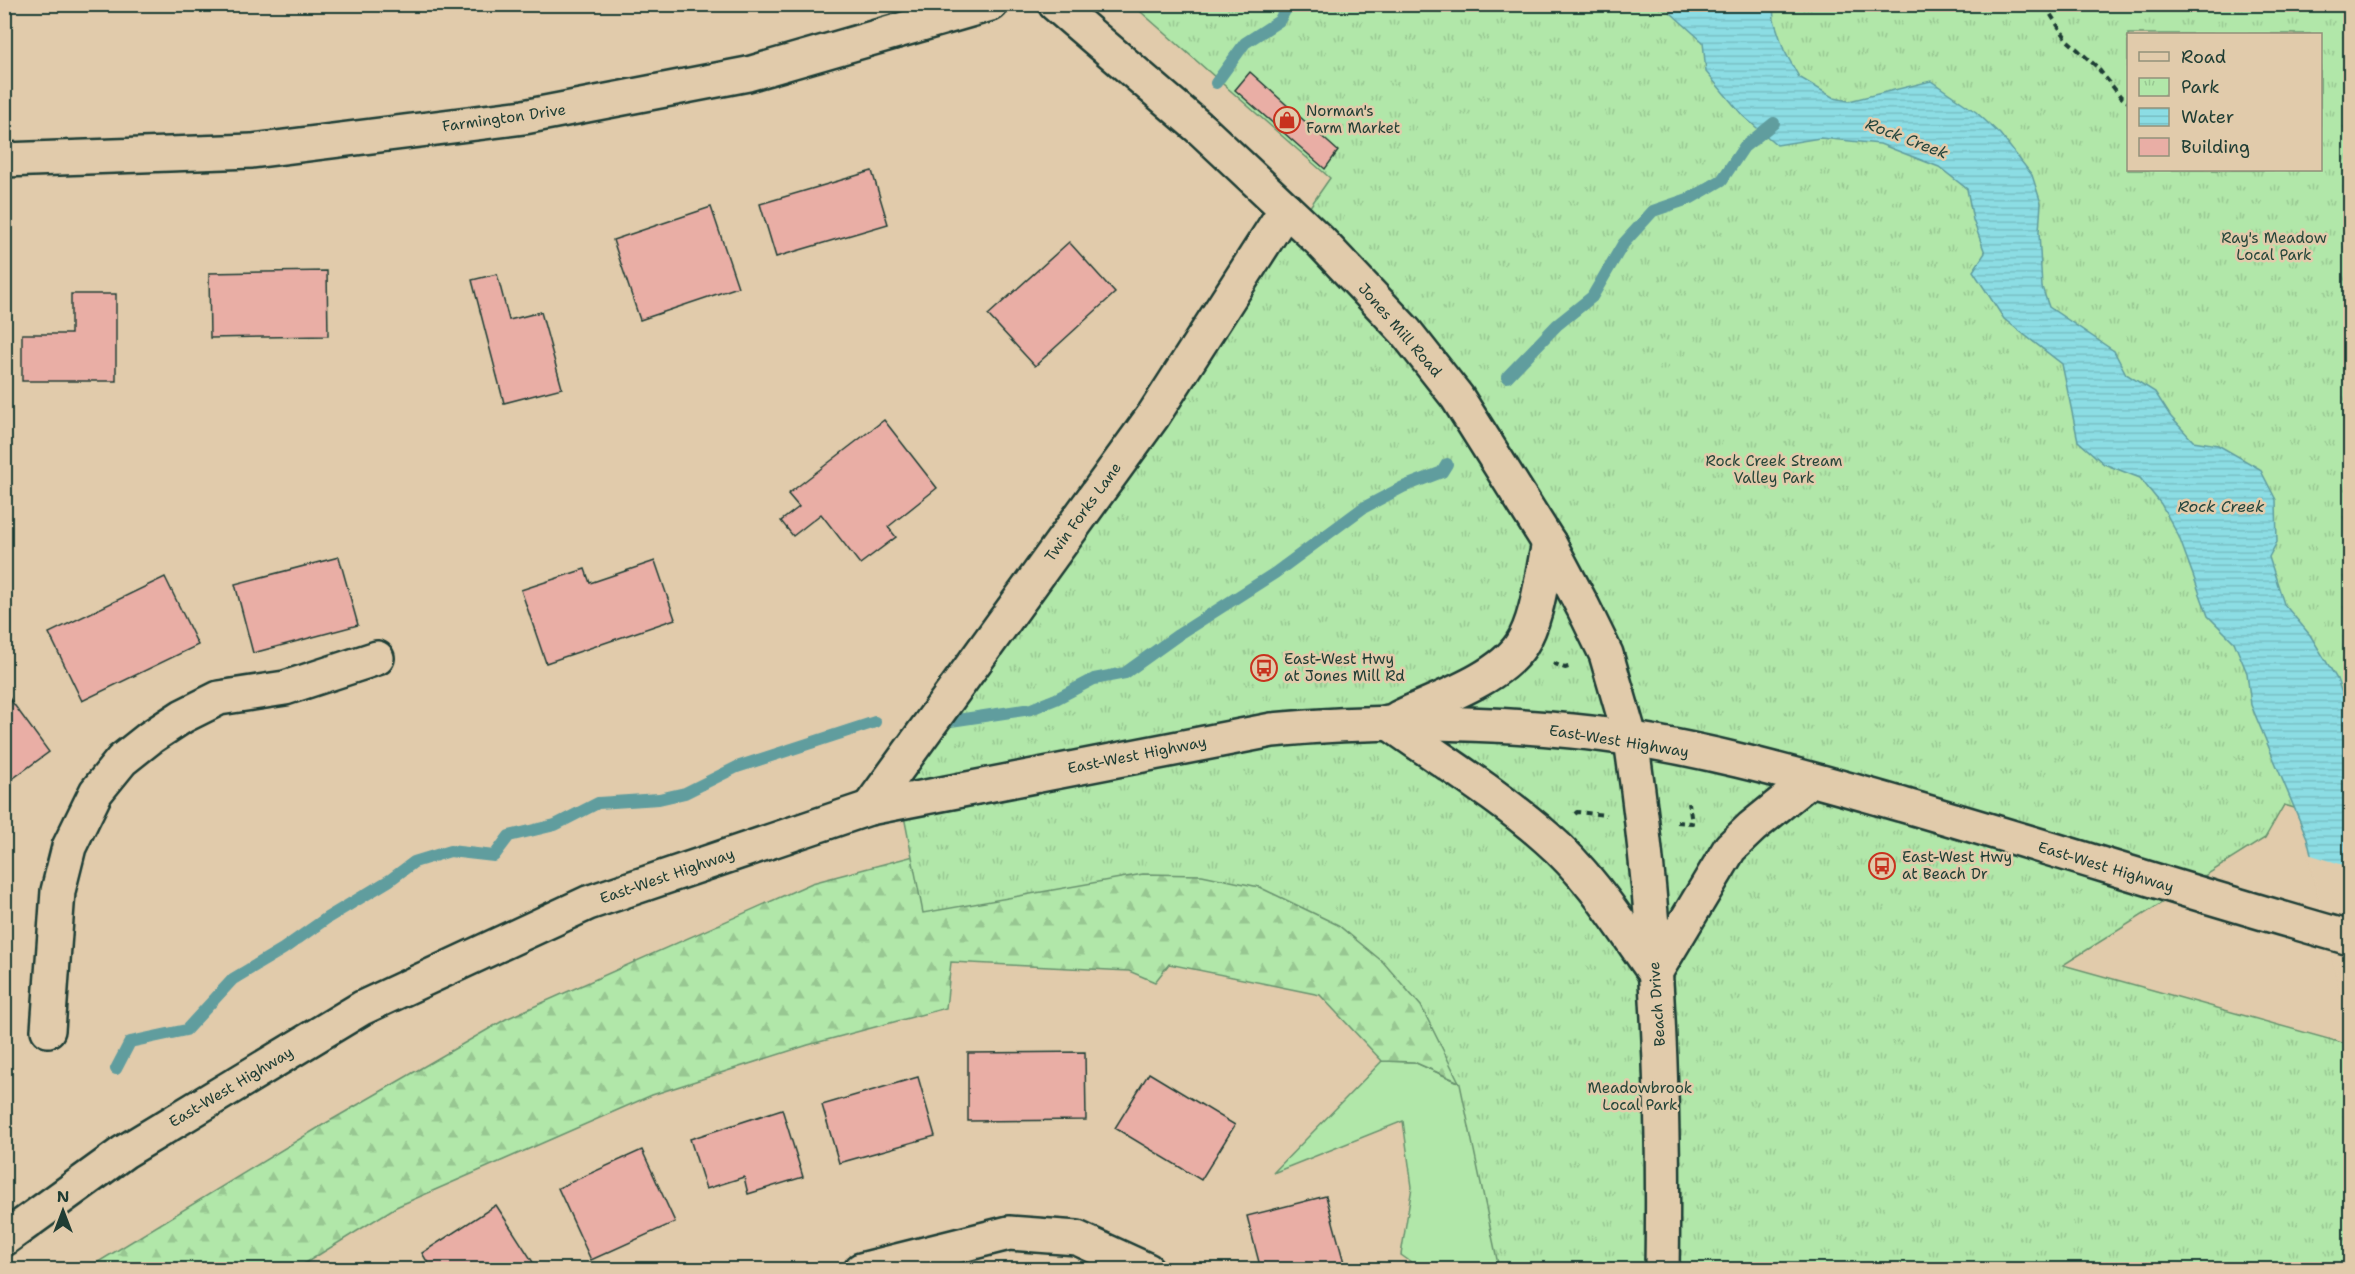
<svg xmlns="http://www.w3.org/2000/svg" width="2355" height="1274" viewBox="0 0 2355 1274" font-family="'Shantell Sans',sans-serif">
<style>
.green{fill:#b1e7a9;stroke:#68926e;stroke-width:1.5}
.forest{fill:url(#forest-firs);stroke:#68926e;stroke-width:1.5}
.park{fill:url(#park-tufts);stroke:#68926e;stroke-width:1.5;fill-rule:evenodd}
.water{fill:url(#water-rules);stroke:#609d9e;stroke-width:1.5}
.pier{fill:#e1cbab}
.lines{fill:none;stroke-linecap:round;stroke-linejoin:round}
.stream{stroke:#609d9e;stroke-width:12}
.building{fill:#e9aea5;stroke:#1f3d34;stroke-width:1.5}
.minor-casing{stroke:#1f3d34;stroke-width:38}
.major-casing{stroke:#1f3d34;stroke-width:38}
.path{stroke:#1f3d34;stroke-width:4;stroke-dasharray:6 4.5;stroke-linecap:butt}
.minor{stroke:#e1cbab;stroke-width:33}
.major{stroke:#e1cbab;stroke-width:33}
.labels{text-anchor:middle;stroke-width:5;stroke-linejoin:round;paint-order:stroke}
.poi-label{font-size:15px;fill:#1f3d34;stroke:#e1cbab;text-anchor:start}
.street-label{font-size:15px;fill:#1f3d34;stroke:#e1cbab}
.park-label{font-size:15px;fill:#26463a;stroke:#e1cbab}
.water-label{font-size:16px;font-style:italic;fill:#24453d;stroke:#e1cbab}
</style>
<defs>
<pattern id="forest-firs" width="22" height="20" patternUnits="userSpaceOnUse" patternTransform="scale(1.5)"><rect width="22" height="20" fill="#b1e7a9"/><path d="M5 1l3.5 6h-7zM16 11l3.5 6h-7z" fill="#98c792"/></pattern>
<pattern id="park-tufts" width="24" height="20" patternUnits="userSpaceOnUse" patternTransform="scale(1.5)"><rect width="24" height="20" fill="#b1e7a9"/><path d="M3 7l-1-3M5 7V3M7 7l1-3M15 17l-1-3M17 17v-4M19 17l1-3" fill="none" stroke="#98c792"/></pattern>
<pattern id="water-rules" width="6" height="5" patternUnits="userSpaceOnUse" patternTransform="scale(1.5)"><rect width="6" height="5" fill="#8cdde4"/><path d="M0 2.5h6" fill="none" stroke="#78bfc4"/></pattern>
</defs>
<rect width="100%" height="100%" fill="#e1cbab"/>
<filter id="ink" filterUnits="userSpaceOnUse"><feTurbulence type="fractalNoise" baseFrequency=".0167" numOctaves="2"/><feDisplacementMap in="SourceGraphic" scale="12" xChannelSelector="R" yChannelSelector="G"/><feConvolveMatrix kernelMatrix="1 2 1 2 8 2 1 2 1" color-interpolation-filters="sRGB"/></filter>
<g filter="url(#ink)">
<!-- green -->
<path class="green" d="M1382 1061 1414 1062 1491 1097 1633 1269H1421L1401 1255 1412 1187 1403 1121 1273 1173Z"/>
<!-- forest -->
<path class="forest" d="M1260 790 1491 1096 1414 1062 1382 1061 1320 995 1169 964 1155 982 1129 971 951 962 946 1008 808 1045 652 1095 396 1207 296 1269 85 1270 321 1126 506 1019 812 883 1065 816Z"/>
<!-- park -->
<path class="park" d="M1133 5H2350V824L2284 805 2265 838 2063 965 2350 1045V1269H1499L1460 1084 1421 1006 1383 962 1338 925 1259 887 1202 875 1143 874 923 913 900 796 1330 178ZM2128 34H2320V170H2128Z"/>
<!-- water -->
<path class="water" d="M1673 5H1773L1774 20 1784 50 1799 77 1834 98 1849 101 1931 81 1976 112 2000 134 2032 175 2041 203 2039 232 2042 287 2049 307 2114 351 2126 374 2155 392 2171 417 2193 441 2218 445 2260 469 2276 500 2277 542 2269 557 2284 604 2310 635 2337 679 2350 716V1043L2347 1006 2307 838 2251 705 2247 673 2234 642 2208 616 2179 537 2161 504 2140 478 2104 464 2078 441 2062 364 2004 319 1973 271 1985 253 1973 220 1967 189 1939 167 1880 144 1820 138 1777 145 1743 116 1706 72 1703 42 1671 13Z"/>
<!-- pier -->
<path class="pier" d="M2308 854 2350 867V1006L2343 1004Z"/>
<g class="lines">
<!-- stream -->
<g class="stream">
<path d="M1216 83 1245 43 1279 21 1289 4"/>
<path d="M1507 377 1557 325 1592 297 1623 244 1653 211 1691 198 1722 180 1744 147 1774 123"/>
<path d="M944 722 1031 709 1056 699 1094 679 1125 673 1178 635 1275 573 1363 508 1403 487 1442 472 1447 464"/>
<path d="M116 1069 130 1042 186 1030 233 979 283 949 327 918 390 880 414 862 450 851 494 856 509 836 555 825 598 803 659 799 685 793 737 767 875 722"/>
</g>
</g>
<!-- building -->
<g class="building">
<path d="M1250 72 1338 151 1325 169 1235 90Z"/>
<path d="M872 171 888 224 776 257 760 204Z"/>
<path d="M711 207 738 287 640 320 613 240Z"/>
<path d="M1069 242 1115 293 1035 366 988 315Z"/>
<path d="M327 271 328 336 210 338 209 273Z"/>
<path d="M497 274 509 320 541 312 562 388 504 403 472 280Z"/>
<path d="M71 294H116V381H22V334H71Z"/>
<path d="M884 420 937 488 888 527 896 537 860 564 821 514 793 536 781 521 799 507 788 494Z"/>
<path d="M339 557 358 625 253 653 235 584Z"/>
<path d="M655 561 675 619 546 663 521 590 585 569 590 583Z"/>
<path d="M165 577 198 645 82 701 49 633Z"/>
<path d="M4 691 49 752 4 785Z"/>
<path d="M1085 1052 1086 1120 968 1121V1053Z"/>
<path d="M1149 1073 1235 1125 1201 1180 1115 1128Z"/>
<path d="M918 1077 935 1136 839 1163 822 1105Z"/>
<path d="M782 1109 803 1177 748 1194 744 1177 706 1189 690 1139Z"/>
<path d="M642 1150 675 1222 591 1260 558 1188Z"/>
<path d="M1326 1196 1346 1270H1280V1267L1261 1270 1247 1216Z"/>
<path d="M496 1205 538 1270H432L422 1253Z"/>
</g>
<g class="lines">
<defs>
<g id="minor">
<path d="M4 160 252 151 524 117 748 74 991 4"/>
<path d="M1631 740C1657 915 1665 1092 1662 1270"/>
<path d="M869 808 1153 416 1286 209"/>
<path d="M48 1030 58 891 69 847 96 792 122 760 151 737 183 716 219 698 285 688 377 658"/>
<path d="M861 1270 1009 1233 1077 1238 1147 1270"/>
</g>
<g id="major">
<path d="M1055 4 1202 130 1320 241 1405 331 1457 397 1549 543 1583 607 1606 654 1631 740"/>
<path d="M1398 718C1435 700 1498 680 1521 645 1538 619 1542 574 1549 543"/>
<path d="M1388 722C1441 760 1498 795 1547 838 1591 876 1622 927 1655 973L1730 848 1752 827 1810 780"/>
<path d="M4 1239 124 1152 362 1008 588 903 869 808 1272 730C1372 720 1472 721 1572 731 1684 742 1795 774 1903 805 2052 848 2201 896 2350 938"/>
</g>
</defs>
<!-- minor casing -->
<use href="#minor" class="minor-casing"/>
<!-- major casing -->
<use href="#major" class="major-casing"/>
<!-- path -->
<g class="path">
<path d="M2045 6 2068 41 2097 67 2121 97 2128 102"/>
<path d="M1553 663 1565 668 1572 666"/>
<path d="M1575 814 1577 812 1606 815"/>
<path d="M1677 822 1692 823 1689 803"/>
</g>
<!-- minor -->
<use href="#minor" class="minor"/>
<!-- major -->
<use href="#major" class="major"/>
</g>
</g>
<!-- icons -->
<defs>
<symbol id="shop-ring" viewBox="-11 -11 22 22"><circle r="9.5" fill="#e1cbab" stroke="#c8321e" stroke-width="1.5"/><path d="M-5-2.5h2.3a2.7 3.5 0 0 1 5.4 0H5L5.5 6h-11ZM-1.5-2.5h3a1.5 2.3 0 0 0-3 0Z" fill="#c8321e"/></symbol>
<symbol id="bus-ring" viewBox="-11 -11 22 22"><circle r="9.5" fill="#e1cbab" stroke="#c8321e" stroke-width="1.5"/><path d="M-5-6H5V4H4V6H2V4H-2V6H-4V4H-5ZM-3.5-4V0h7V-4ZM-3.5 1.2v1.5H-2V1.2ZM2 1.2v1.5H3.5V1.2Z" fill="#c8321e"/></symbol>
</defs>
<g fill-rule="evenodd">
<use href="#shop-ring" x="1272" y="105" width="30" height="30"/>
<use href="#bus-ring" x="1249" y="653" width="30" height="30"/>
<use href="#bus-ring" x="1867" y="851" width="30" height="30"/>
</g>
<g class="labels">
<!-- poi labels -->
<g class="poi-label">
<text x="1306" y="116">Norman's<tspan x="1306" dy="17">Farm Market</tspan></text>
<text x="1284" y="664">East-West Hwy<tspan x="1284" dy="17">at Jones Mill Rd</tspan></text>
<text x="1902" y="862">East-West Hwy<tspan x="1902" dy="17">at Beach Dr</tspan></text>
</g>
<!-- street labels -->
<g class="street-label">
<text transform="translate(504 118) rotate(-8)" y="5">Farmington Drive</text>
<text transform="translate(1400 330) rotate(49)" y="5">Jones Mill Road</text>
<text transform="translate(1083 512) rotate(-54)" y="5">Twin Forks Lane</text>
<text transform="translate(1619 741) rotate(9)" y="5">East-West Highway</text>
<text transform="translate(1137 755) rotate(-11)" y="5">East-West Highway</text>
<text transform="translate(2106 867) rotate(17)" y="5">East-West Highway</text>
<text transform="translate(667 876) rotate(-19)" y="5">East-West Highway</text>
<text transform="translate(1657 1004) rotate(-94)" y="5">Beach Drive</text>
<text transform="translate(231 1087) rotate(-31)" y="5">East-West Highway</text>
</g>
<!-- park labels -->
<g class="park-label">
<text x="2274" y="243">Ray's Meadow<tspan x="2274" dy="17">Local Park</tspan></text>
<text x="1774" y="466">Rock Creek Stream<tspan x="1774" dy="17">Valley Park</tspan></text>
<text x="1640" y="1093">Meadowbrook<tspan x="1640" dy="17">Local Park</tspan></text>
</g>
<!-- water labels -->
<g class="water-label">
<text transform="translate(1907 138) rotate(21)" y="6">Rock Creek</text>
<text x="2221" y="512">Rock Creek</text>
</g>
</g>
<!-- margin -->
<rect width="2355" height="1274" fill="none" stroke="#e1cbab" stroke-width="24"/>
<rect x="12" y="12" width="2331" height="1250" fill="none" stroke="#1f3d34" stroke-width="2" filter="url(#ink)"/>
<!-- legend -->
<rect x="2127" y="33" width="195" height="138" fill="#e1cbab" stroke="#93927b" stroke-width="1.5"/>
<rect x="2139" y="52" width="30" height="9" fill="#e1cbab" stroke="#93927b" stroke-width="1.5"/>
<text x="2181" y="63" font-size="18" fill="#1f3d34">Road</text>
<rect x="2139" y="78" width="30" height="18" fill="url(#park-tufts)" stroke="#93927b" stroke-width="1.5"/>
<text x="2181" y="93" font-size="18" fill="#1f3d34">Park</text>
<rect x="2139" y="108" width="30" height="18" fill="url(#water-rules)" stroke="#93927b" stroke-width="1.5"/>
<text x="2181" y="123" font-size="18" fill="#1f3d34">Water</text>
<rect x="2139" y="138" width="30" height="18" fill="#e9aea5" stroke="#93927b" stroke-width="1.5"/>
<text x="2181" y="153" font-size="18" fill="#1f3d34">Building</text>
<!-- north arrow -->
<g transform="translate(63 1211)" stroke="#e1cbab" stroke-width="4.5" paint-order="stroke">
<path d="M0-4.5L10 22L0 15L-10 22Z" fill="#1f3d34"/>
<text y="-9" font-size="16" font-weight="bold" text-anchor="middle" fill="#1f3d34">N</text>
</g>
</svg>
